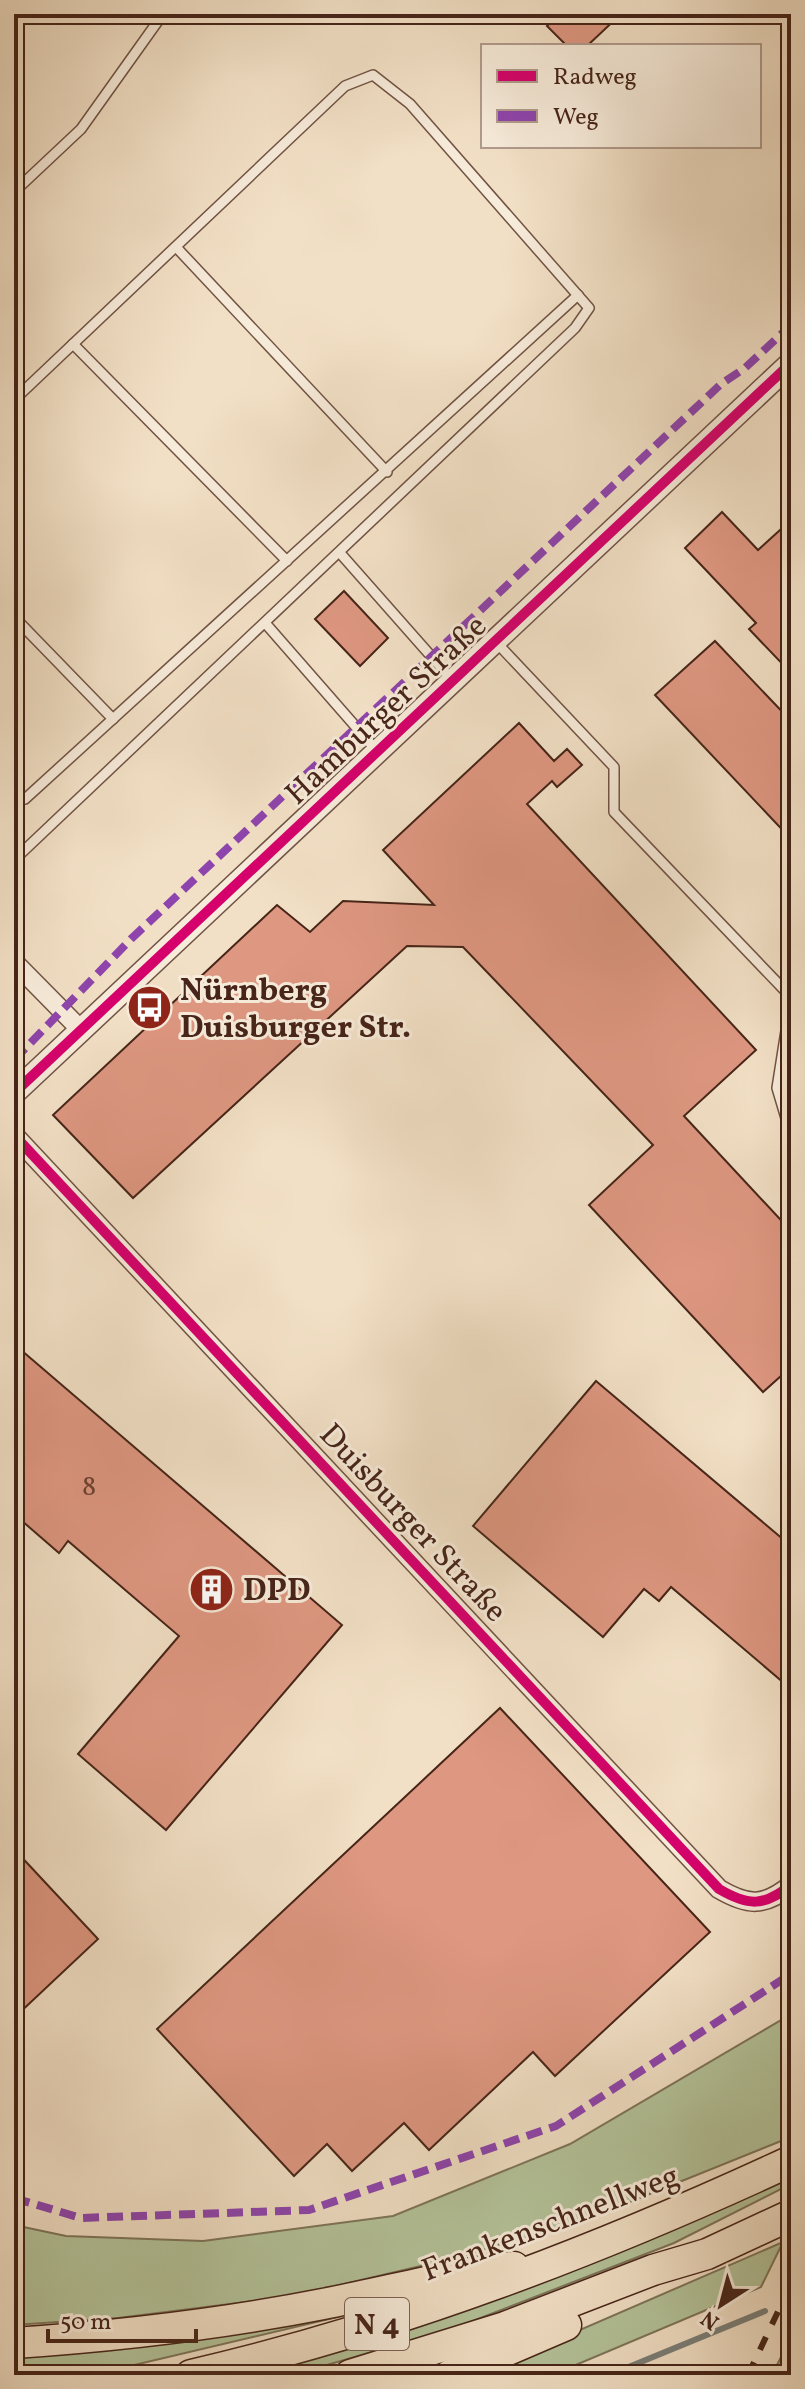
<svg xmlns="http://www.w3.org/2000/svg" width="805" height="2389" viewBox="0 0 805 2389" font-family="Vollkorn,serif">
<style>
.green{fill:#b4c39a;stroke:#7d7459;stroke-width:2}
.lines{fill:none;stroke-linecap:round;stroke-linejoin:round}
.stream{stroke:#7a7f79;stroke-width:6}
.building{fill:#de9781;stroke:#462418;stroke-width:2}
.service-casing{stroke:#715344;stroke-width:12}
.minor-casing{stroke:#715344;stroke-width:21}
.tertiary-casing{stroke:#715344;stroke-width:25}
.trunk-casing{stroke:#462418;stroke-width:33}
.service{stroke:#f7ebda;stroke-width:9}
.minor{stroke:#f7ebda;stroke-width:18}
.tertiary{stroke:#f7ebda;stroke-width:22}
.trunk{stroke:#f2e0c6;stroke-width:30}
.rail{stroke:#462418;stroke-width:6;stroke-dasharray:14 14;stroke-linecap:butt}
.quiet{stroke:#8e44ad;stroke-width:8;stroke-dasharray:16 8;stroke-linecap:butt}
.cycleway-casing{stroke:#f7ebda;stroke-width:15}
.cycleway{stroke:#d6006c;stroke-width:10}
.labels{text-anchor:middle;stroke-width:6;stroke-linejoin:round;paint-order:stroke}
.number-label{font-size:28px;fill:#6c4132}
.shield{fill:#f7ebda;stroke:#7b6052;stroke-width:2}
.shield-label{font-size:30px;font-weight:bold;fill:#462418}
.street-label{font-size:32px;fill:#462418;stroke:#f7ebda}
.poi-label{font-size:32px;font-weight:bold;fill:#462418;stroke:#f7ebda;text-anchor:start}
</style>
<rect width="100%" height="100%" fill="#f2e0c6"/>
<filter id="stains"><feTurbulence type="fractalNoise" baseFrequency=".0025" numOctaves="4"/><feColorMatrix values="0 0 0 0 .2 0 0 0 0 .09 0 0 0 0 .02 0 0 0 .5 -.17"/></filter>
<radialGradient id="worn" r=".72"><stop offset=".6" stop-color="#630" stop-opacity="0"/><stop offset="1" stop-color="#630" stop-opacity=".3"/></radialGradient>
<!-- green -->
<g class="green">
<path d="M788 2016 791 2020V2137L595 2216 459 2257 293 2296 118 2318 14 2325V2225L66 2236 203 2241 393 2216 570 2144Z"/>
<path d="M791 2172V2184L674 2243 452 2329 292 2375H236Z"/>
<path d="M783 2242 761 2287 552 2375H476Z"/>
<path d="M340 2309 338 2317 92 2375H14V2350Z"/>
<path d="M791 2338V2375H772L789 2341Z"/>
</g>
<g class="lines">
<!-- stream -->
<path class="stream" d="M609 2375 765 2311"/>
</g>
<!-- building -->
<g class="building">
<path d="M560 14H621L587 46H567L547 26Z"/>
<path d="M722 512 758 550 791 520V673L749 629 756 623 685 548Z"/>
<path d="M344 591 388 638 360 666 315 619Z"/>
<path d="M715 641 791 721V839L655 695Z"/>
<path d="M519 723 554 761 567 749 582 765 557 787 552 781 527 804 756 1050 684 1116 791 1231V1367L763 1392 589 1205 653 1145 463 947 407 946 133 1198 53 1115 277 905 310 932 343 901 434 905 383 850Z"/>
<path d="M14 1344 342 1625 166 1830 78 1754 179 1636 68 1541 59 1553 14 1514 21 1501 14 1495Z"/>
<path d="M596 1381 791 1546V1689L671 1587 659 1601 644 1589 603 1637 473 1526Z"/>
<path d="M500 1708 710 1932 555 2076 533 2052 429 2150 404 2123 352 2171 327 2144 294 2176 157 2029Z"/>
<path d="M14 1849 98 1939 14 2018Z"/>
</g>
<g class="lines">
<defs>
<g id="service">
<path d="M14 192 81 129 163 14"/>
<path d="M176 247 387 472"/>
<path d="M73 344 287 561"/>
<path d="M14 400 345 86 373 75 410 104 589 308 575 328 14 860"/>
<path d="M340 553 453 681"/>
<path d="M14 617 113 719"/>
<path d="M266 624 377 751"/>
<path d="M495 641 614 767V812L791 997"/>
<path d="M14 789 25 799 578 295"/>
<path d="M791 999 777 1088 791 1135"/>
</g>
<g id="minor">
<path d="M14 962 81 1030"/>
<path d="M14 1135 719 1889C748 1906 764 1907 791 1885"/>
</g>
<path id="tertiary" d="M14 1093 791 363"/>
<g id="trunk">
<path d="M14 2343C117 2336 221 2324 323 2304 387 2292 449 2274 514 2267"/>
<path d="M191 2375C399 2327 597 2251 791 2161"/>
<path d="M350 2375 505 2327 653 2270 707 2254 791 2215"/>
<path d="M450 2375 566 2325"/>
</g>
</defs>
<!-- service casing -->
<use href="#service" class="service-casing"/>
<!-- minor casing -->
<use href="#minor" class="minor-casing"/>
<!-- tertiary casing -->
<use href="#tertiary" class="tertiary-casing"/>
<!-- trunk casing -->
<use href="#trunk" class="trunk-casing"/>
<!-- service -->
<use href="#service" class="service"/>
<!-- minor -->
<use href="#minor" class="minor"/>
<!-- tertiary -->
<use href="#tertiary" class="tertiary"/>
<!-- trunk -->
<use href="#trunk" class="trunk"/>
<!-- rail -->
<path class="rail" d="M748 2375 791 2284"/>
<!-- quiet -->
<g class="quiet">
<path d="M14 1060 131 939 721 384 745 368 791 325"/>
<path d="M14 2198 81 2218 309 2210 556 2126 791 1974"/>
</g>
<defs>
<g id="cycleway">
<path d="M14 1093 791 363"/>
<path d="M14 1135 719 1889C748 1906 764 1907 791 1885"/>
</g>
</defs>
<!-- cycleway casing -->
<use href="#cycleway" class="cycleway-casing"/>
<!-- cycleway -->
<use href="#cycleway" class="cycleway"/>
</g>
<!-- icons -->
<defs>
<symbol id="bus-disc" viewBox="-11 -11 22 22"><circle r="9.5" fill="#8f2418" stroke="#f7ebda"/><path d="M-5-6H5V4H4V6H2V4H-2V6H-4V4H-5ZM-3.5-4V0h7V-4ZM-3.5 1.2v1.5H-2V1.2ZM2 1.2v1.5H3.5V1.2Z" fill="#fff"/></symbol>
<symbol id="building-disc" viewBox="-11 -11 22 22"><circle r="9.5" fill="#8f2418" stroke="#f7ebda"/><path d="M-4-6H4V6H1V3H-1V6H-4ZM-2.5-4.3h1.7v1.8h-1.7ZM.8-4.3h1.7v1.8H.8ZM-2.5-1h1.7V.8h-1.7ZM.8-1h1.7V.8H.8Z" fill="#fff"/></symbol>
</defs>
<g fill-rule="evenodd">
<use href="#bus-disc" x="124" y="982" width="51" height="51"/>
<use href="#building-disc" x="186" y="1564" width="51" height="51"/>
</g>
<g class="labels">
<!-- number labels -->
<g class="number-label">
<text x="89" y="1495">8</text>
</g>
<!-- shield labels -->
<rect class="shield" x="345" y="2298" width="64" height="52" rx="6"/>
<g class="shield-label">
<text x="377" y="2334">N 4</text>
</g>
<!-- street labels -->
<g class="street-label">
<text transform="translate(385 709) rotate(-43)" y="11">Hamburger Straße</text>
<text transform="translate(414 1522) rotate(47)" y="11">Duisburger Straße</text>
<text transform="translate(550 2222) rotate(-21)" y="11">Frankenschnellweg</text>
</g>
<!-- poi labels -->
<g class="poi-label">
<text x="180" y="1000">Nürnberg<tspan x="180" dy="37">Duisburger Str.</tspan></text>
<text x="243" y="1600">DPD</text>
</g>
</g>
<!-- margin -->
<rect width="805" height="2389" fill="none" stroke="#f2e0c6" stroke-width="48"/>
<rect x="16" y="16" width="773" height="2357" fill="none" stroke="#462418" stroke-width="4"/>
<rect x="24" y="24" width="757" height="2341" fill="none" stroke="#462418" stroke-width="2"/>
<!-- legend -->
<rect x="481" y="44" width="280" height="104" fill="#f7ebda" stroke="#b09b8c" stroke-width="2"/>
<rect x="497" y="70" width="40" height="12" fill="#d6006c" stroke="#b09b8c" stroke-width="2"/>
<text x="553" y="84" font-size="24" fill="#462418">Radweg</text>
<rect x="497" y="110" width="40" height="12" fill="#8e44ad" stroke="#b09b8c" stroke-width="2"/>
<text x="553" y="124" font-size="24" fill="#462418">Weg</text>
<!-- north arrow -->
<g transform="translate(721 2305) rotate(216)" stroke="#f7ebda" stroke-width="6" paint-order="stroke">
<path d="M0-6L14 30L0 20L-14 30Z" fill="#462418"/>
<text y="-12" font-size="22" font-weight="bold" text-anchor="middle" fill="#462418">N</text>
</g>
<!-- scale -->
<path d="M48 2329v12h148v-12" fill="none" stroke="#462418" stroke-width="4"/>
<text x="60" y="2329" font-size="24" fill="#462418" stroke="#f7ebda" stroke-width="6" paint-order="stroke">50 m</text>
<rect width="100%" height="100%" filter="url(#stains)"/>
<rect width="100%" height="100%" fill="url(#worn)"/>
</svg>
